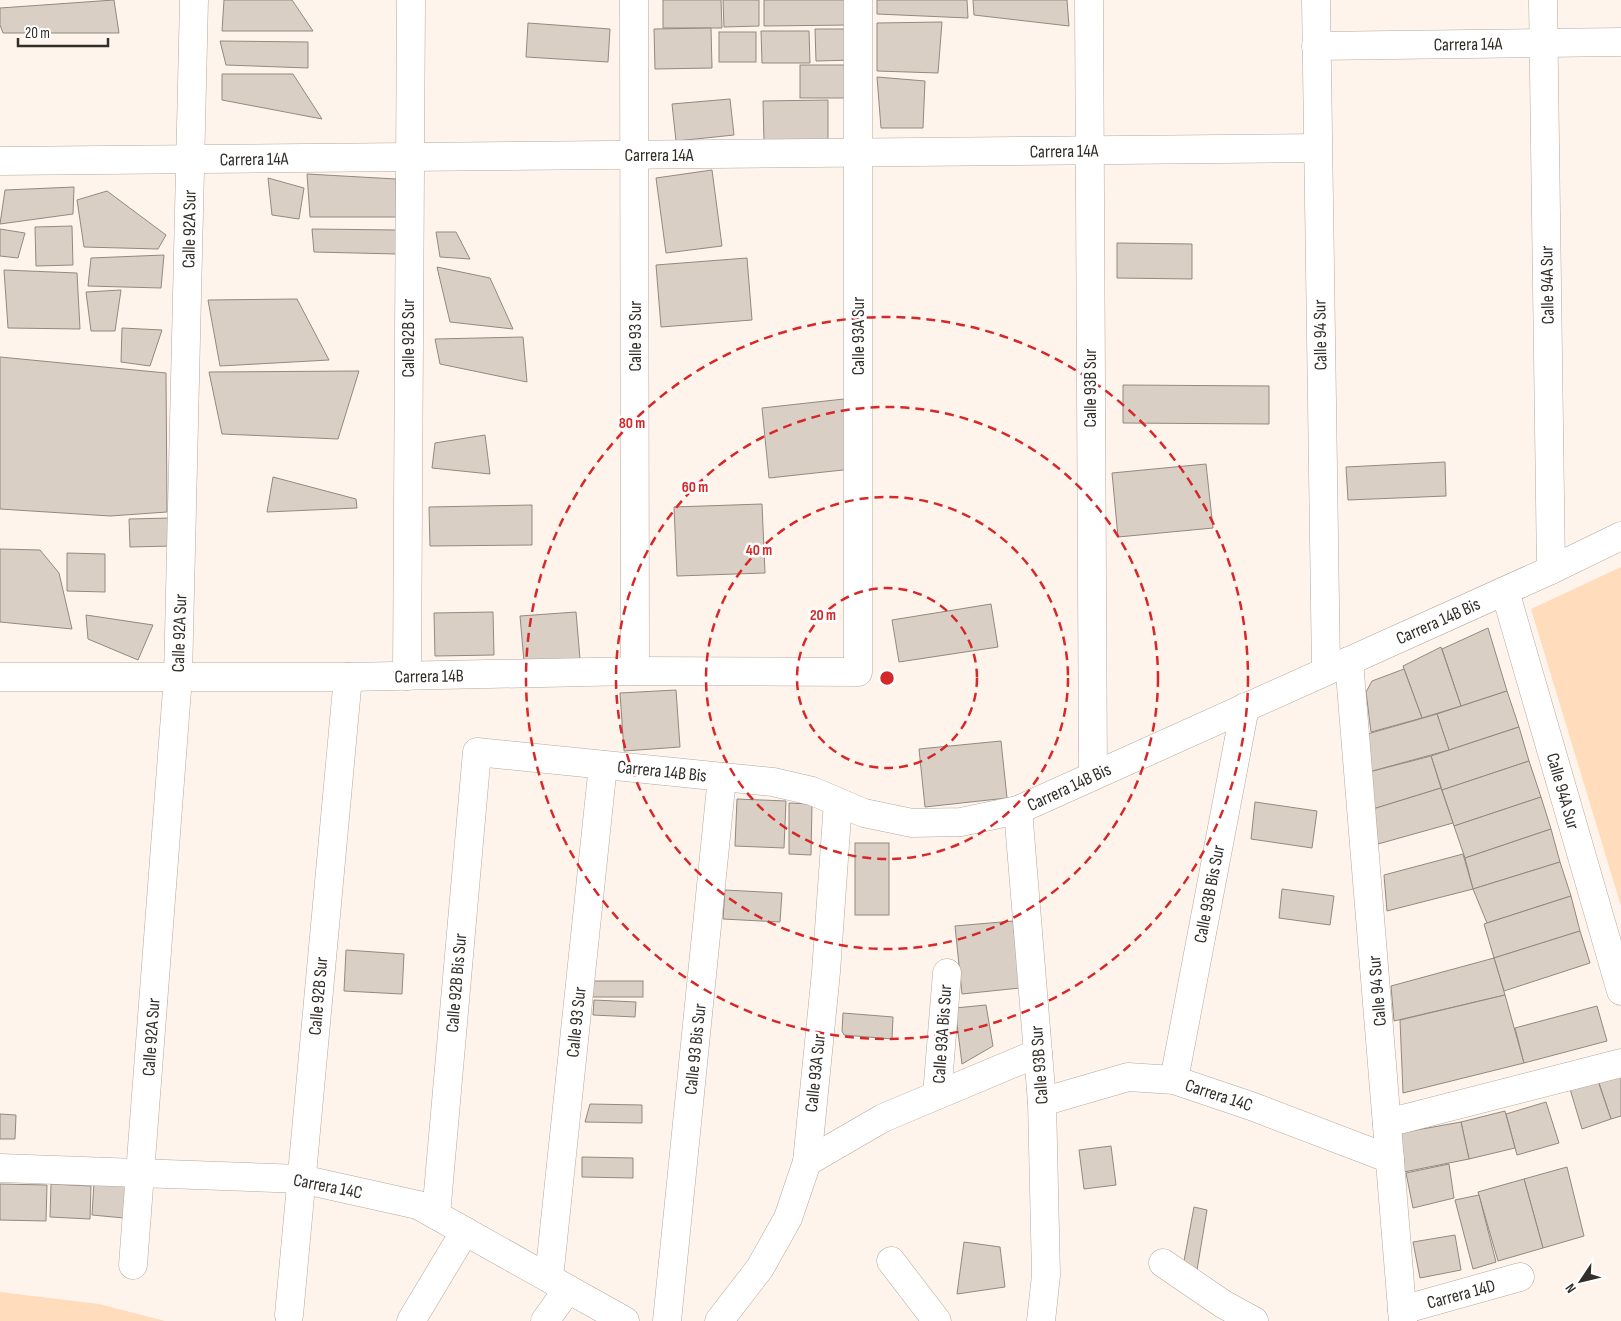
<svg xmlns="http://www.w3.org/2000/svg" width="1621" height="1321" viewBox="0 0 1621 1321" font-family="'Sofia Sans Condensed',sans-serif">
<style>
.green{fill:#fedcbc}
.building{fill:#d9cfc5;stroke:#938980}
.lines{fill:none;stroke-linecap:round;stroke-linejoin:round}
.minor-casing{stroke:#b3a99f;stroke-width:29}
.minor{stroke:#fff;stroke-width:28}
.ring{fill:none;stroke:#d62828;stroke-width:2.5;stroke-dasharray:9 6}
.labels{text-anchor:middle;stroke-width:5;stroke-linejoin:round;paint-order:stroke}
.street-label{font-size:18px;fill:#322e2a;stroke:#fff}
.centre{fill:#d62828;stroke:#fff;stroke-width:2.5}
.ring-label{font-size:15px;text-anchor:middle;font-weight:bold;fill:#d62828;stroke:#fff;stroke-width:5;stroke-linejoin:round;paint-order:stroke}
</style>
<rect width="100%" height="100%" fill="#fff4eb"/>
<!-- green -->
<g class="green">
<path d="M1621 567V906L1531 609Z"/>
<path d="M0 1292 99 1304 165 1321H0Z"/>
</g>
<!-- building -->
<g class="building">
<path d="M114 0 119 33H3L0 25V8Z"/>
<path d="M224 0H292L313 31H222Z"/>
<path d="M663 0H721L722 28H663Z"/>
<path d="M723 0H759V26L724 27Z"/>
<path d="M764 0H850V25L764 26Z"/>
<path d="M877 0H967L968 18 877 14Z"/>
<path d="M973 0H1067L1069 26 974 15Z"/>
<path d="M942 22 938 73 877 71V23Z"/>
<path d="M528 23 610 29 608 62 526 57Z"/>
<path d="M711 28 712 68 655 69 654 29Z"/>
<path d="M815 29H854L855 60 816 61Z"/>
<path d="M761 31H809L810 63H762Z"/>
<rect x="719" y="32" width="37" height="30"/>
<path d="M220 41 308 42V68L226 65Z"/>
<rect x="800" y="65" width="51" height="33"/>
<path d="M222 74H293L322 119 222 100Z"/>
<path d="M877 77 925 81 923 128H881Z"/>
<path d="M730 99 734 135 676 141 672 104Z"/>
<path d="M828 100V141H764L763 101Z"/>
<path d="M712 170 722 246 666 253 656 178Z"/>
<path d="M307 174 396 179V217H310Z"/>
<path d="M268 178 304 188 299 219 272 215Z"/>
<path d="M74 187 73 214 0 224 5 190Z"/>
<path d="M107 191 166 235 158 249 84 247 77 200Z"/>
<path d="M72 226 73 265 36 266 35 227Z"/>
<path d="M0 229 25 233 18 258 0 256Z"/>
<path d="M312 229 397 230V254L314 252Z"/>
<path d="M436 232H456L470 259 440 257Z"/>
<path d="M1117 243 1192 244V279L1117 278Z"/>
<path d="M164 255 161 288 88 286 91 258Z"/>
<path d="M747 258 752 320 661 327 656 265Z"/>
<path d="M437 267 490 278 513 329 450 322Z"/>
<path d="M4 270 77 273 80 329 8 328Z"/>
<path d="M121 290 115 331H91L86 292Z"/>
<path d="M297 299 329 360 220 366 208 300Z"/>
<path d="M122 328 162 330 150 366 121 362Z"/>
<path d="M523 337 527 382 440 364 435 339Z"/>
<path d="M0 357 166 373 167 512 110 516 0 509Z"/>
<path d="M359 371 338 439 222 434 209 372Z"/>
<path d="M1123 385 1269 386V424L1123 423Z"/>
<path d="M844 399 852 469 769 478 762 408Z"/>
<path d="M485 435 490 474 432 468 435 443Z"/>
<path d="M1445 462 1446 496 1348 500 1346 467Z"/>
<path d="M1206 464 1213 528 1118 537 1112 473Z"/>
<path d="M273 477 356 499 357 508 267 512Z"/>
<path d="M762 504 765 573 677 576 674 507Z"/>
<path d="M532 505V545L430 546 429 507Z"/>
<path d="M171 518 172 546 130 547 129 519Z"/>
<path d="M0 549 40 550 59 573 72 629 0 622Z"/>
<path d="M67 553 105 554V592L67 591Z"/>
<path d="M991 604 998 647 899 662 892 620Z"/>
<path d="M493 612 494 655 435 656 434 613Z"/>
<path d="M576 612 580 659 524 662 520 616Z"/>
<path d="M86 615 153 625 138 660 88 639Z"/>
<path d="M1488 628 1507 691 1461 706 1442 649Z"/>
<path d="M1441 647 1461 706 1422 718 1403 666Z"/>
<path d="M1404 669 1422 718 1371 732 1366 692 1372 681Z"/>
<path d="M676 690 680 747 624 751 620 693Z"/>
<path d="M1507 691 1519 727 1449 750 1437 714Z"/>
<path d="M1437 714 1449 750 1369 772 1364 735Z"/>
<path d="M1519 727 1529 761 1442 790 1431 756Z"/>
<path d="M1001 741 1007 798 925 807 919 749Z"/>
<path d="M1431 756 1441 788 1373 809 1369 772Z"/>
<path d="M1529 761 1541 797 1454 826 1442 790Z"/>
<path d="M1441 788 1453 823 1378 844 1373 809Z"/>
<path d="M1541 797 1551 829 1465 858 1454 826Z"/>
<path d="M737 799 786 801 784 848 735 846Z"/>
<path d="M1255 802 1317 811 1312 848 1251 839Z"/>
<path d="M789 803 812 804 811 855 789 854Z"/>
<path d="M1551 829 1560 862 1473 889 1465 858Z"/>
<rect x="855" y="843" width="34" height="72"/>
<path d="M1463 854 1473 889 1387 911 1384 875Z"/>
<path d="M1560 862 1571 896 1487 923 1473 889Z"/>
<path d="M1282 889 1334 896 1330 925 1279 918Z"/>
<path d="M725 890 782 893 780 922 723 919Z"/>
<path d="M1571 896 1580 931 1494 958 1484 924Z"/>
<path d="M1013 921 1020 988 962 994 955 926Z"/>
<path d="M1580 931 1590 963 1504 991 1494 958Z"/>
<path d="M346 950 404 954 402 994 344 991Z"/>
<path d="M1494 958 1505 995 1394 1021 1391 986Z"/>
<rect x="590" y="981" width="53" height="16"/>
<path d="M1505 995 1524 1063 1403 1093 1400 1020Z"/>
<path d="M594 1000 636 1002 635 1017 593 1015Z"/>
<path d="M986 1005 993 1046 962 1064 955 1008Z"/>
<path d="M1597 1006 1607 1041 1524 1063 1515 1028Z"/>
<path d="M843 1013 893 1017 892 1039 844 1035 842 1031Z"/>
<path d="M1621 1075V1116L1611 1119 1599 1083Z"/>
<path d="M1598 1081 1611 1119 1582 1129 1570 1089Z"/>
<path d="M1546 1102 1559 1143 1517 1155 1506 1114Z"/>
<path d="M590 1104 642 1105V1123L585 1122Z"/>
<path d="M1505 1111 1515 1148 1469 1159 1461 1122Z"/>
<path d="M0 1114 16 1115 15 1139H0Z"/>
<path d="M1461 1122 1469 1159 1404 1172 1400 1133Z"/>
<path d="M1111 1146 1116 1185 1084 1189 1079 1150Z"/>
<path d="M582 1157 633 1158V1178L582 1177Z"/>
<path d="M1449 1164 1454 1198 1413 1208 1406 1173Z"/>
<path d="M1567 1167 1584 1236 1543 1248 1524 1179Z"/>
<path d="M1524 1179 1543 1248 1498 1261 1478 1192Z"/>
<path d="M94 1183 127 1186 124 1218 92 1215Z"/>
<path d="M0 1184 47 1185 46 1221 0 1220Z"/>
<path d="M51 1184 91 1186 90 1219 50 1217Z"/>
<path d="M1479 1195 1496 1262 1473 1269 1455 1200Z"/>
<path d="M1194 1207 1207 1210 1197 1270 1184 1261Z"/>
<path d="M1455 1235 1461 1270 1420 1278 1413 1242Z"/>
<path d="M964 1242 1000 1247 1005 1287 957 1294Z"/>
</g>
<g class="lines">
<defs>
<g id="minor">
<path d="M634 0 635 671"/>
<path d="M1089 0 1093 776"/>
<path d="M1316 0 1326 671"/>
<path d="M1543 0 1551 570"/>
<path d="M1316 46 1621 42"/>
<path d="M0 161 1317 148"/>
<path d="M1505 591 1621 991"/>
<path d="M1349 661 1403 1321"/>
<path d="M407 676 411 0"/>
<path d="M0 677H348L635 671 858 672V0"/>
<path d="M1018 810 1042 1102 1046 1275 1041 1321"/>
<path d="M1174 1080 1245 707"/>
<path d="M937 1095 947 973"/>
<path d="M1042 1102 1128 1077 1174 1080 1251 1106 1390 1159"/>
<path d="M1387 1123 1621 1063"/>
<path d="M807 1162 883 1118 1038 1053"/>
<path d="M0 1168 301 1179 418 1205 625 1321"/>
<path d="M436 1215 477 752 773 782 812 791 864 813 912 823 961 822 1018 810 1551 570 1621 536"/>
<path d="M891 1261 937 1321"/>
<path d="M1163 1263 1223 1304 1254 1321"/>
<path d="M133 1265 178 677 194 0"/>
<path d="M549 1278 603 765"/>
<path d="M1402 1310 1520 1277"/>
<path d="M289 1315 348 677"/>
<path d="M411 1321 465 1231"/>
<path d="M545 1321 568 1289"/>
<path d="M667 1321 722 777"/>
<path d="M719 1321 760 1268 788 1218 807 1162 826 972 838 802"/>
</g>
</defs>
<!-- minor casing -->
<use href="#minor" class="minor-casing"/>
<!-- minor -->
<use href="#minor" class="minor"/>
</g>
<!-- distance rings -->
<g class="ring">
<circle cx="887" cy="678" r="90"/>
<circle cx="887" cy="678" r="181"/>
<circle cx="887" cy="678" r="271"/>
<circle cx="887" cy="678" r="361"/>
</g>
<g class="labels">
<!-- street labels -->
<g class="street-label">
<text transform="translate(1468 44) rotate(-1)" y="6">Carrera 14A</text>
<text transform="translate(1064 151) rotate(-1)" y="6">Carrera 14A</text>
<text x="659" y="161">Carrera 14A</text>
<text transform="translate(254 159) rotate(-1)" y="6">Carrera 14A</text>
<text transform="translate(189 229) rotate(-89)" y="6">Calle 92A Sur</text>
<text transform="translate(1547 285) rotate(-91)" y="6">Calle 94A Sur</text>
<text transform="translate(1320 335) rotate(-91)" y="6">Calle 94 Sur</text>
<text transform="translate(635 336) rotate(-90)" y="6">Calle 93 Sur</text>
<text transform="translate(858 336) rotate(-90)" y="6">Calle 93A Sur</text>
<text transform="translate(408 338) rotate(-90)" y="6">Calle 92B Sur</text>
<text transform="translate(1090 388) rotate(-90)" y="6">Calle 93B Sur</text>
<text transform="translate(1438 621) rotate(-24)" y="6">Carrera 14B Bis</text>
<text transform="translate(179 633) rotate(-88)" y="6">Calle 92A Sur</text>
<text transform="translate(429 676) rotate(-1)" y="6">Carrera 14B</text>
<text transform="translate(662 771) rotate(6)" y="6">Carrera 14B Bis</text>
<text transform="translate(1069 787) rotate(-25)" y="6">Carrera 14B Bis</text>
<text transform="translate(1563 791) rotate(74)" y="6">Calle 94A Sur</text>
<text transform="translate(1209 894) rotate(-79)" y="6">Calle 93B Bis Sur</text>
<text transform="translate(456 983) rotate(-85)" y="6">Calle 92B Bis Sur</text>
<text transform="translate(1377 991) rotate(-95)" y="6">Calle 94 Sur</text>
<text transform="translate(318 996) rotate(-85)" y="6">Calle 92B Sur</text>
<text transform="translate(576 1022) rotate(-84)" y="6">Calle 93 Sur</text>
<text transform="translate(942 1034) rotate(-86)" y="6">Calle 93A Bis Sur</text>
<text transform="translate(151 1037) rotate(-86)" y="6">Calle 92A Sur</text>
<text transform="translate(695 1049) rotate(-84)" y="6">Calle 93 Bis Sur</text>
<text transform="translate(1039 1065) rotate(-94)" y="6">Calle 93B Sur</text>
<text transform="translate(815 1073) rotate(-84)" y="6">Calle 93A Sur</text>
<text transform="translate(1219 1095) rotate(18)" y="6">Carrera 14C</text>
<text transform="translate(328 1186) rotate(11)" y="6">Carrera 14C</text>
<text transform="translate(1461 1294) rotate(-15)" y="6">Carrera 14D</text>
</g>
</g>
<circle cx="887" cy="678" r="8" class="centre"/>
<g class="ring-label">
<text x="632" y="428">80 m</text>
<text x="695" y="492">60 m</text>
<text x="759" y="555">40 m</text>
<text x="823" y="620">20 m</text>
</g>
<!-- north arrow -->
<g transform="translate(1581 1281) rotate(235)" stroke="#ffffff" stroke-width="4" paint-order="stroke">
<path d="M0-4L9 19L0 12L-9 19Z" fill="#322e2a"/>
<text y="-8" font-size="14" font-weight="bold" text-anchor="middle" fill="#322e2a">N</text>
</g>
<!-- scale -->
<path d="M18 38v8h90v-8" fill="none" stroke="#322e2a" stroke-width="2.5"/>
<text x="25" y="38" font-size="15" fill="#322e2a" stroke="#ffffff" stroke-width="4" paint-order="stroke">20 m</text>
</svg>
